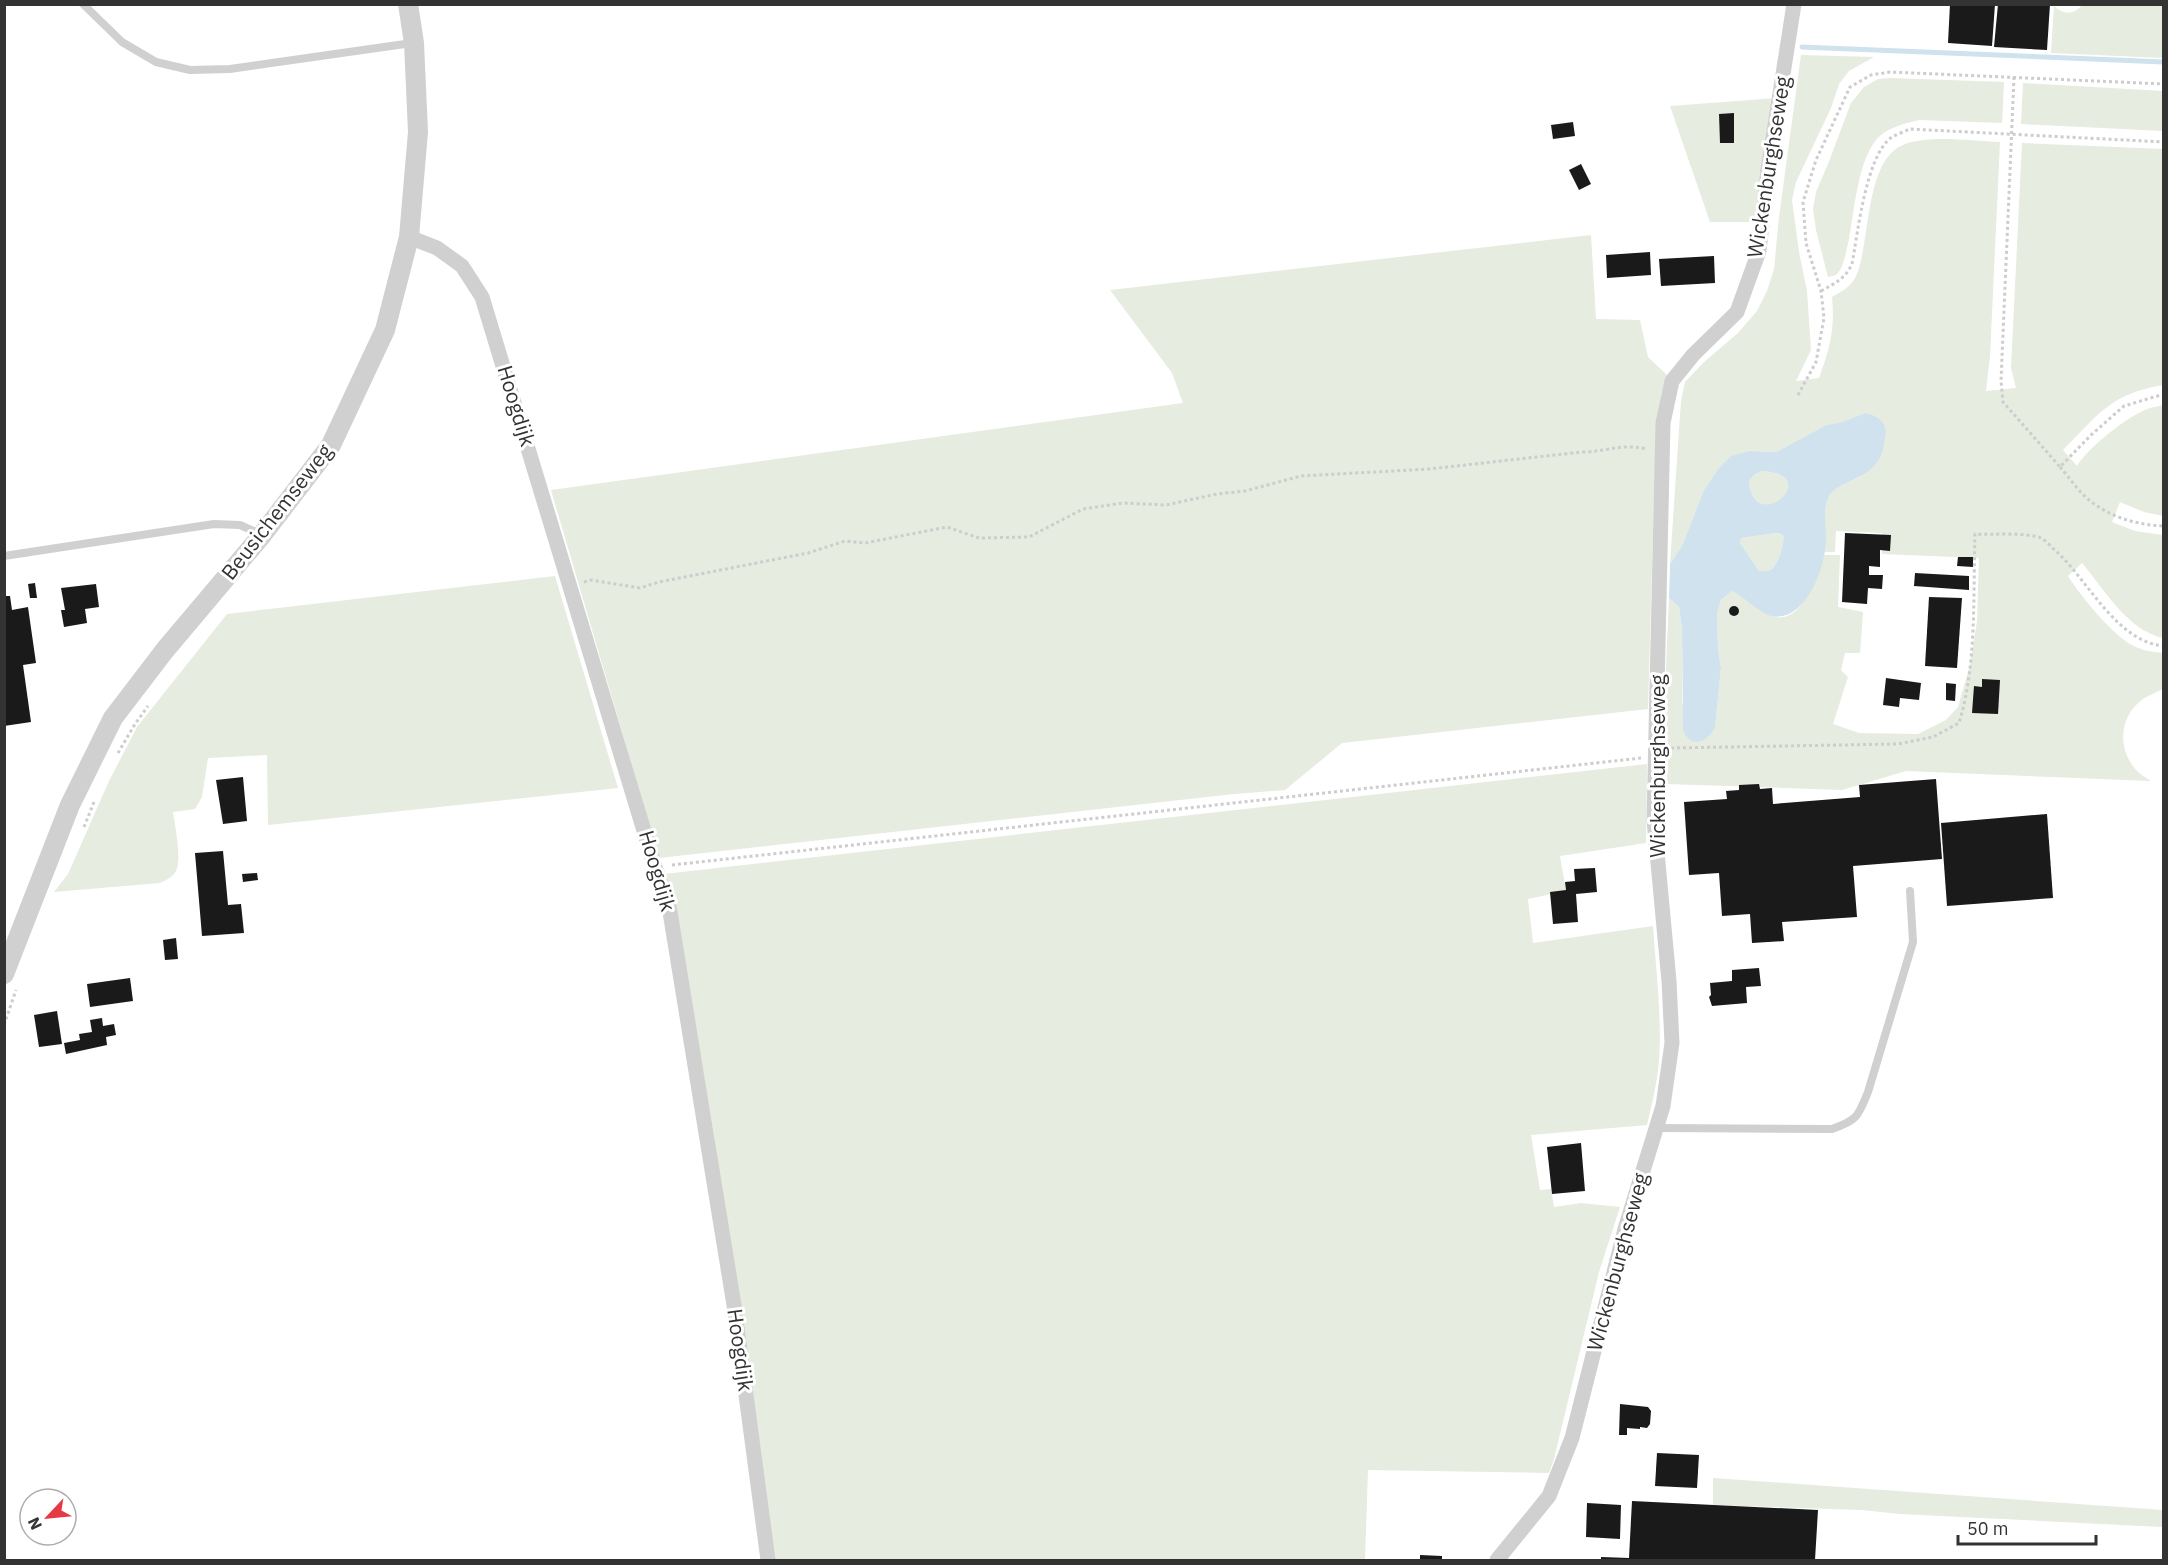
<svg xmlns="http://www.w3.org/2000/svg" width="2168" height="1565" viewBox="0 0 2168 1565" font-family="'IBM Plex Sans',sans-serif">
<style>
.green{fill:#e6ecdf}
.water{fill:#cfe2ee;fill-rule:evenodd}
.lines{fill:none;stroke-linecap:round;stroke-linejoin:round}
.stream{stroke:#cfe2ee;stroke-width:5}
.building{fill:#1a1a1a}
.path{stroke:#cdcdcd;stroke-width:3;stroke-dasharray:3 3;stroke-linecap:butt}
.service{stroke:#d0d0d0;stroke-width:8}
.minor{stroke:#d0d0d0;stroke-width:15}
.tertiary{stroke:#d0d0d0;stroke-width:20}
.labels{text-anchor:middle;stroke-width:6;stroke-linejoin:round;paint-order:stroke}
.street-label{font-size:21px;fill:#333;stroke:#fff}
</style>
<rect width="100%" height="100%" fill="#fff"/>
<!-- green -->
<g class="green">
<path d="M2082 5H2163V58L2051 53 2054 6C2063 15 2074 15 2082 5Z"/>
<path d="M1801 55 1874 57 1849 71 1839 84 1831 108 1796 182 1792 200 1799 252 1807 291 1811 350 1796 381 1819 378C1830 348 1835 329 1832 297 1841 292 1852 286 1856 276 1872 241 1863 156 1908 143 1934 135 1973 141 2000 142L1990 356 1986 391 2016 388 2011 368 2022 143 2163 149V385C2110 394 2099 414 2063 450L2077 466C2086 450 2123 420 2141 412 2147 408 2156 407 2163 405V516L2144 512 2120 502 2112 522 2135 531 2163 535V638C2127 630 2105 590 2082 563L2068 576C2080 595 2115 639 2136 647 2144 651 2155 652 2163 653V689C2157 692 2149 695 2143 699 2119 716 2117 749 2136 770 2140 774 2146 778 2151 781L1906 771 1842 790 1667 784 1666 667 1669 598 1679 607 1682 629V703L1715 728 1721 668 1718 648 1717 614 1721 600 1732 591C1745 597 1755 608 1767 614 1801 632 1816 576 1824 555H1840L1838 607 1863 612 1860 653H1845L1841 670 1848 677 1833 724 1859 733 1918 734 1946 720 1958 707 1970 665 1977 621 1979 558 1882 554V533L1836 531 1835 552H1825C1827 537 1821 504 1830 493 1837 485 1851 481 1860 477L1865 413 1842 422 1826 425 1776 452 1750 451 1703 492 1682 546 1670 564 1681 401 1685 382 1704 362 1738 333 1757 311 1767 291 1774 269 1779 217Z"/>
<path d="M1891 78 2004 82 2002 123 1920 120C1909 122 1895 126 1885 132 1855 151 1855 221 1846 253 1844 260 1842 269 1837 274 1834 276 1831 276 1828 277L1816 230 1813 209 1816 192 1828 164 1851 103 1864 87 1878 79Z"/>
<path d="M2023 83 2163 91V131L2021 124Z"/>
<path d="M1777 98 1760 222H1710L1670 106Z"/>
<path d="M1591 235 1596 319 1640 320 1648 357 1667 375 1661 395 1654 496 1648 709 1342 743 1285 790 1234 794 659 858 551 490 1183 403 1172 373 1110 290Z"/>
<path d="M1762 471C1826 476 1755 537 1749 481L1754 475Z"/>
<path d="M1777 533 1783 535C1785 543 1779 561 1773 568 1770 572 1764 571 1759 571L1740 543 1741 538Z"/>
<path d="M555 576 618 788 268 825 267 755 208 758 202 797 195 809 173 812C175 826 182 859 176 871 173 877 166 880 160 883L54 892 68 874 109 781 137 727 227 614Z"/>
<path d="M1647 764 1646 843 1560 856 1566 891 1528 899 1533 943 1653 926C1656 971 1662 1017 1659 1061 1657 1083 1652 1104 1647 1125L1531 1135 1540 1190 1551 1189 1554 1207 1581 1203 1620 1207 1599 1272 1554 1459 1549 1473 1368 1470 1365 1560H773L714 1135 679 927 664 874Z"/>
<path d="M1713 1478 2163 1510V1527L1900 1514 1862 1510 1713 1505Z"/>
</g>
<!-- water -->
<path class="water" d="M1865 413C1872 415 1880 417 1884 425 1887 430 1885 437 1884 443 1880 482 1836 478 1828 498 1822 511 1827 529 1826 543 1824 570 1805 623 1771 616 1760 613 1744 597 1732 591L1721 600 1717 614 1718 648 1721 668 1715 728C1706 743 1691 749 1683 730L1682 629 1679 607 1669 598 1670 564 1682 546 1703 492 1719 468 1731 456 1750 451 1776 452 1826 425 1842 422ZM1762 471C1826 475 1754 537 1749 481L1754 475ZM1777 533 1783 535C1785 543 1779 561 1773 568 1770 572 1764 571 1759 571L1740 543 1741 538Z"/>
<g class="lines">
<!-- stream -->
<path class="stream" d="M1802 47 2164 62"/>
</g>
<!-- building -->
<g class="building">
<path d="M1950 4H1995L1992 46 1948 43Z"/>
<path d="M1998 4H2050L2047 50 1994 47Z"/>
<path d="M1734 113V143H1720L1719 114Z"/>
<path d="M1573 122 1575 136 1553 139 1551 125Z"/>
<path d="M1581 164 1591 184 1579 190 1569 170Z"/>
<path d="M1650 252 1651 275 1607 278 1606 255Z"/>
<path d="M1714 256 1715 283 1661 286 1659 259Z"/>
<path d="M1845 533 1891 535 1890 551 1880 550V567L1869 566V575H1883L1882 589 1868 588 1867 604 1842 602Z"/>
<path d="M1958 557H1973V567L1957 566Z"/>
<path d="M1915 573 1969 576V590L1914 586Z"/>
<path d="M35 583 37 598H30L28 584Z"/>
<path d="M96 584 99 607 85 609 87 623 64 627 61 610H65L61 588Z"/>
<path d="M4 596H10L12 610 28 607 36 663 23 665 31 722 4 726Z"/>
<path d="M1929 597 1962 598 1957 668 1925 666Z"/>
<circle cx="1734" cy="611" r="5"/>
<path d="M1886 678 1921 683 1919 700 1900 698 1899 707 1883 705Z"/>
<path d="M1982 679 2000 680 1998 714 1972 713 1974 686 1982 687Z"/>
<path d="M1946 683 1956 684 1955 701 1946 700Z"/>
<path d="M243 777 247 821 223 824 216 780Z"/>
<path d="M1936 779 1942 859 1853 866 1857 917 1782 922 1784 941 1752 943 1750 914 1722 916 1719 873 1689 875 1684 802 1727 799 1726 791 1739 790V785L1759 784 1760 789 1772 788 1773 804 1860 797 1859 785Z"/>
<path d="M2047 814 2053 898 1947 906 1941 823Z"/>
<path d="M223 851 228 905 241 904 244 933 202 936 195 853Z"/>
<path d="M1595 868 1597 892 1576 894 1578 922 1553 924 1550 892 1566 890 1565 882 1575 881 1574 869Z"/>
<path d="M257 873 258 880 243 882 242 874Z"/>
<path d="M176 938 178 959 165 960 163 940Z"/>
<path d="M1759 968 1761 986 1746 987 1747 1003 1712 1006 1709 997 1711 995 1710 983 1732 981V970Z"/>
<path d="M130 978 133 1001 90 1007 87 984Z"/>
<path d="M57 1011 62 1044 39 1047 34 1015Z"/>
<path d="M102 1018 103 1026 114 1024 116 1035 106 1037 107 1045 66 1054 64 1043 80 1040 79 1034 92 1032 90 1020Z"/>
<path d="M1581 1143 1585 1191 1552 1194 1547 1147Z"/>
<path d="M1620 1404 1648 1407 1651 1411 1650 1424 1647 1428 1640 1427V1429L1627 1428V1435H1619Z"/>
<path d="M1657 1453 1699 1455 1697 1488 1655 1486Z"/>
<path d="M1632 1501 1818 1510 1815 1560H1601V1557L1629 1558Z"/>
<path d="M1587 1503 1621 1505 1620 1539 1586 1537Z"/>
<path d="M1420 1555 1442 1556V1560H1420Z"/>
</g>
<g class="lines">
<!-- path -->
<g class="path">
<path d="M2014 77 2001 381 2003 402 2060 467 2091 435 2124 406 2164 394"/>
<path d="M1821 291C1835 283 1845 279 1852 264 1858 232 1866 155 1892 137 1897 134 1904 132 1909 129L2164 142"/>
<path d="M1798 395 1816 362 1824 318 1821 291 1806 243 1803 202 1816 160 1850 87 1871 75 1890 72 2164 84"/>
<path d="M2060 467C2069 477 2078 491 2088 499 2109 517 2137 525 2164 526"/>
<path d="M584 582 591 580 640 588 659 582 808 553 845 541 865 543 947 527 979 538 1029 537 1083 509 1123 503 1166 505 1217 494 1245 491 1301 476 1429 469 1582 452C1605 452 1622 443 1646 449"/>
<path d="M1671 748 1898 744 1933 737 1959 723C1977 665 1973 595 1975 534 1990 535 2028 532 2041 538 2046 540 2053 549 2058 553 2089 582 2117 642 2164 646"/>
<path d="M118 753 135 724 148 706"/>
<path d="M84 827 94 802"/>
<path d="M672 865 1641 758"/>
<path d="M4 1025 16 990"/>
</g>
<!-- service -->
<g class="service">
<path d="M83 4 122 42 156 62 190 70 230 69 412 43"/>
<path d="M4 556 214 524 240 525 260 534"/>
<path d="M1657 1128 1832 1129C1858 1120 1858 1116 1868 1092L1913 942 1910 891"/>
</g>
<!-- minor -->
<g class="minor">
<path d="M409 237 437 248 462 266 482 297 655 867 669 906 734 1305 768 1560"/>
<path d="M1497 1560 1549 1496 1572 1438 1625 1229 1663 1106 1672 1043 1669 981 1654 820 1663 423 1672 381 1693 355 1737 312 1759 251 1768 170 1794 4"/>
</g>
<!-- tertiary -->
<path class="tertiary" d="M4 974 70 805 113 718 165 650 262 535 331 445 385 330 409 237 418 132 414 43 408 4"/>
</g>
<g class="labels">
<!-- street labels -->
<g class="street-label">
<text transform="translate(1769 167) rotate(-81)" y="7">Wickenburghseweg</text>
<text transform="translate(516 406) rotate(73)" y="7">Hoogdijk</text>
<text transform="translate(277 512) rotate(-52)" y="7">Beusichemseweg</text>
<text transform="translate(1658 766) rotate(-90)" y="7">Wickenburghseweg</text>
<text transform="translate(657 871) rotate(74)" y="7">Hoogdijk</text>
<text transform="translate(1618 1262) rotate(-75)" y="7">Wickenburghseweg</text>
<text transform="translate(740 1350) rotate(82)" y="7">Hoogdijk</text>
</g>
</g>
<!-- border -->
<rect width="2168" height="1565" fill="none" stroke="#333333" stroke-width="12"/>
<!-- north arrow -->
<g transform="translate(48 1517) rotate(244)"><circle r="28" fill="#ffffff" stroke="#adadad" stroke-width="1.5"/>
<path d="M0-4.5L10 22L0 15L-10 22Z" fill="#e63946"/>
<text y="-9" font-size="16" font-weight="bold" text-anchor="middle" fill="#333333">N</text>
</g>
<!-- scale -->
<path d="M1958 1535v9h138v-9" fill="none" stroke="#333333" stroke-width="3"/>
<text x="1967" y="1535" font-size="18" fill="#333333" stroke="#ffffff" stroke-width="4.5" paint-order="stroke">50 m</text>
</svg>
